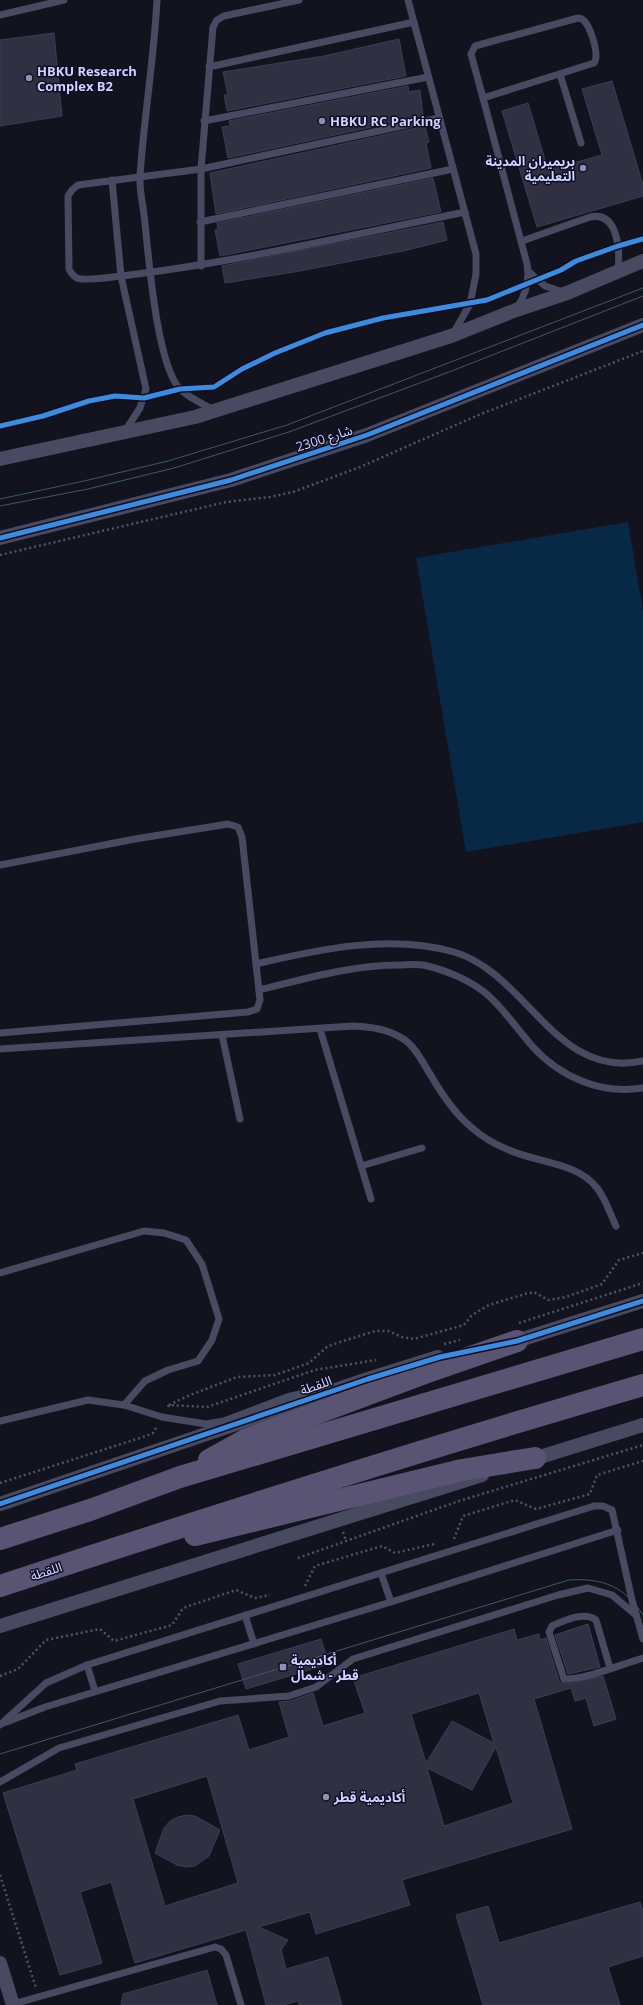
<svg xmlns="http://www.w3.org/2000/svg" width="643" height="2005" viewBox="0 0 643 2005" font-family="'Open Sans','Noto Sans Arabic',sans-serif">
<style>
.water{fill:#082946}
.building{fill:#303042;stroke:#3c3d54;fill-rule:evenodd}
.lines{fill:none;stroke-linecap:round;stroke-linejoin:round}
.path{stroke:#455a64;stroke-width:2.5;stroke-dasharray:2 3;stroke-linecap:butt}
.service{stroke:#474a61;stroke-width:7}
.minor{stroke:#474a61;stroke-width:14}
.primary{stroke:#5a5474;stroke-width:22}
.tram{stroke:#3e5966;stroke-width:1}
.cycleway-casing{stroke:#0d0d26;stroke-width:8}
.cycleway{stroke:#408adc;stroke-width:5}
.poi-dot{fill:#8e90b1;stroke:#0d0d26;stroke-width:1.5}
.labels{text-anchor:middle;stroke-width:3;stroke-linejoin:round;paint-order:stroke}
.poi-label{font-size:13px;font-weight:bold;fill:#d1d4ff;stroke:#0d0d26;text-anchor:start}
.street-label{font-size:13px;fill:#d1d4ff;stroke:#0d0d26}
</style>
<rect width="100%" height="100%" fill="#131320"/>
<!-- water -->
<path class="water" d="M628 522 643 611V822L466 852 416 558Z"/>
<!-- building -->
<g class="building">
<path d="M54 33 62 116 0 126V40Z"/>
<path d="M399 39 406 76 227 111 224 95H228L223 72 324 56Z"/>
<path d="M612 81 643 185V196L537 227 502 111 528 103 548 170 602 155 582 89Z"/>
<path d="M408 86 409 92 420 90 423 116 228 158 222 127 230 126 229 121Z"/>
<path d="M425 126 429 142 426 143 431 168 216 214 210 173Z"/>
<path d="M433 178 441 212 220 256 215 230 218 229 217 223Z"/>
<path d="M443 222 447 240 403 251 300 271 225 283 222 266Z"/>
<path d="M588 1624 600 1667 568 1674 555 1635Z"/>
<path d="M514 1629 517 1640 539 1634 540 1640 546 1638 559 1681 562 1683H574L603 1676 616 1719 594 1726 586 1698 575 1701 571 1688 534 1699 572 1829 402 1880 410 1905 316 1934 310 1912 259 1927 288 1940 281 1950 286 1969 328 1957 342 2005H299L298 2001 284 2005H266L246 1930 135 1963 111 1882 80 1892 102 1963 60 1975 3 1793 77 1770 75 1764 238 1715 249 1750 289 1737 279 1702 290 1701 313 1693 323 1726 365 1713 353 1678ZM479 1693 494 1743 452 1721 426 1763 411 1714ZM496 1747 513 1803 444 1826 427 1768 472 1790ZM207 1776 238 1883 165 1906 133 1799Z"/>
<path d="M321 1639 329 1664 246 1689 238 1664Z"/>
<path d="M186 1815 195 1816 220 1830 209 1856 195 1866 186 1867 177 1865 155 1853 164 1828 170 1821 178 1817Z"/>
<path d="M640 1902 643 1911V1956L608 1967 620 2005H483L456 1915 488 1906 499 1943Z"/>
<path d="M207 1970 217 2005H121L123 1994Z"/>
</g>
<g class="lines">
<!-- path -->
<g class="path">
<path d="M0 555 226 502 270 497 293 492 360 467 481 414 643 351"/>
<path d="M519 1323 643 1283"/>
<path d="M444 1344 460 1340"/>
<path d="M169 1405 190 1395 237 1377 275 1375 309 1363 328 1346 375 1331H388L402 1337 414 1339 464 1325 472 1315 489 1305 525 1294 534 1292 548 1300 566 1297 602 1284 619 1260 643 1253"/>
<path d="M168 1407 169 1405 207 1407 315 1370 376 1360"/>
<path d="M0 1483 146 1436 153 1433 157 1426"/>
<path d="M343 1532 346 1541"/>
<path d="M454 1539 463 1516 515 1500 536 1509 590 1494 597 1475 643 1461"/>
<path d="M298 1558 459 1501 643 1445"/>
<path d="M305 1586 315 1566 382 1546 395 1553 434 1544"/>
<path d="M0 1676 18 1669 46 1640 100 1629 114 1641 172 1625 183 1608 236 1590 255 1598 270 1595"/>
<path d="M0 1875 36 1988"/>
</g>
<!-- service -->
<g class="service">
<path d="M157 0C154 59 144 117 140 176 139 191 144 208 145 224 149 260 157 365 180 389 189 398 203 404 214 410"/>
<path d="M408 0 476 254V274L470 304 453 334"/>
<path d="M0 15 64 0"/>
<path d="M578 18 582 19C590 24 600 55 594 63L483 98 471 54 475 46Z"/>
<path d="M209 67 414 22"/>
<path d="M560 74 581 143"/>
<path d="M483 98 527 264C530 280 526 294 517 308"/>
<path d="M439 118 201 169 78 185 72 190 68 196 69 269C71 273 73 276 77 278 86 282 126 275 137 274 247 260 356 234 465 212"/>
<path d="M204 121 428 77"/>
<path d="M112 180 121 276 146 389 140 408 125 431"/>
<path d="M200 222 453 169"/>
<path d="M522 241 590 217C619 211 620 252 618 271"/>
<path d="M201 266V169L213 27 217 20 224 16 299 0"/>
<path d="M528 271 545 286 563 292"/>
<path d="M0 865 135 839 228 824 238 827 242 837 260 1000 257 1009 248 1012 0 1033"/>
<path d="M256 964C320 949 389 934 454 952 527 973 555 1080 643 1061"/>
<path d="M259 990C305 979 351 965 399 965 406 965 415 964 423 965 446 970 473 981 490 997 506 1012 518 1030 532 1046 560 1077 601 1095 643 1088"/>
<path d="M320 1029 371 1199"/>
<path d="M222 1035 240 1119"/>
<path d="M0 1049 353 1026C371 1027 389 1029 405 1040 416 1048 423 1063 430 1074 441 1093 454 1113 471 1127 481 1136 496 1145 509 1150 538 1163 577 1162 597 1188 606 1199 610 1214 616 1226"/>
<path d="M361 1166 422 1148"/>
<path d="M0 1273 144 1231 164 1233 186 1240 202 1264 219 1319 212 1340 198 1361 168 1370 145 1381 124 1405"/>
<path d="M0 1421 88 1400 124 1405 162 1417 206 1424 224 1421 287 1397 317 1390"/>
<path d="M381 1573 391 1602"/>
<path d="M245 1615 254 1644"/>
<path d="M87 1665 95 1691"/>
<path d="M610 1668 596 1620C585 1611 565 1620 552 1626L549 1632 564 1679C588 1679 619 1665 643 1658"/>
<path d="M4 1723 45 1707 391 1602 618 1530"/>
<path d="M0 1725 46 1683 87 1665 594 1506H603L612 1510 632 1600 643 1639"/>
<path d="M0 1782 59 1748 220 1701 289 1696 316 1687 353 1659 558 1595 588 1588 612 1595 636 1615"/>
<path d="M13 2004 215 1947 221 1949 226 1955 241 2005"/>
</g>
<!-- minor -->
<g class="minor">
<path d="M0 459 195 417 451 336 516 310 567 293 643 261"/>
<path d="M0 538 231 480 367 435 643 325"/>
<path d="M510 1343 643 1301"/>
<path d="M527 1461 643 1425"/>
<path d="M0 1504 368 1379 438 1357"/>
<path d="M0 1626 482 1475"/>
<path d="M0 1963 13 2005"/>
</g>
<!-- primary -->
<g class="primary">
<path d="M209 1460 245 1440 433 1370 517 1341"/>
<path d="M195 1535 462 1470 535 1458"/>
<path d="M0 1539 90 1510 180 1477 643 1339"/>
<path d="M0 1586C213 1516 427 1448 643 1385"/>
</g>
<!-- tram -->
<g class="tram">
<path d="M0 499 84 481 168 461 287 425 643 288"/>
<path d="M0 506 88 489 174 468 289 432 449 372 643 296"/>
<path d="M0 1754 569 1580C603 1578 624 1586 643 1615"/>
</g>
<defs>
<g id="cycleway">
<path d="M0 426 43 416 89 401 115 396 144 398 180 389 214 387 242 369 275 353 325 333 383 318 487 300 561 270 576 261 618 246 643 239"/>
<path d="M0 538 231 480 367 435 643 325"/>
<path d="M0 1504 368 1379 440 1357 517 1341 643 1301"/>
</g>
</defs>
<!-- cycleway casing -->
<use href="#cycleway" class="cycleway-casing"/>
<!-- cycleway -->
<use href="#cycleway" class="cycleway"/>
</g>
<!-- markers -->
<g class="poi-dot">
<circle cx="29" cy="78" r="4"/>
<circle cx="322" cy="121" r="4"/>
<circle cx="583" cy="168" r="4"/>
<rect x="279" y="1663" width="8" height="8" rx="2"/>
<circle cx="326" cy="1797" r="4"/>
</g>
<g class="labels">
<!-- poi labels -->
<g class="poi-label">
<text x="37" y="76">HBKU Research<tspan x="37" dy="15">Complex B2</tspan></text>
<text x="330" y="126">HBKU RC Parking</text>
<text x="575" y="166" text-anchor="end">بريميران المدينة<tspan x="575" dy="15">التعليمية</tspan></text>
<text x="291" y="1665">أكاديمية<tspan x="291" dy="15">قطر - شمال</tspan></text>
<text x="334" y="1802">أكاديمية قطر</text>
</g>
<!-- street labels -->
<g class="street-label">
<text transform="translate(324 438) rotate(-18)" y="5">شارع 2300</text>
<text transform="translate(316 1385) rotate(-19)" y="5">اللقطة</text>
<text transform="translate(46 1571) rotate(-18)" y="5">اللقطة</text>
</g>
</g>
</svg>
